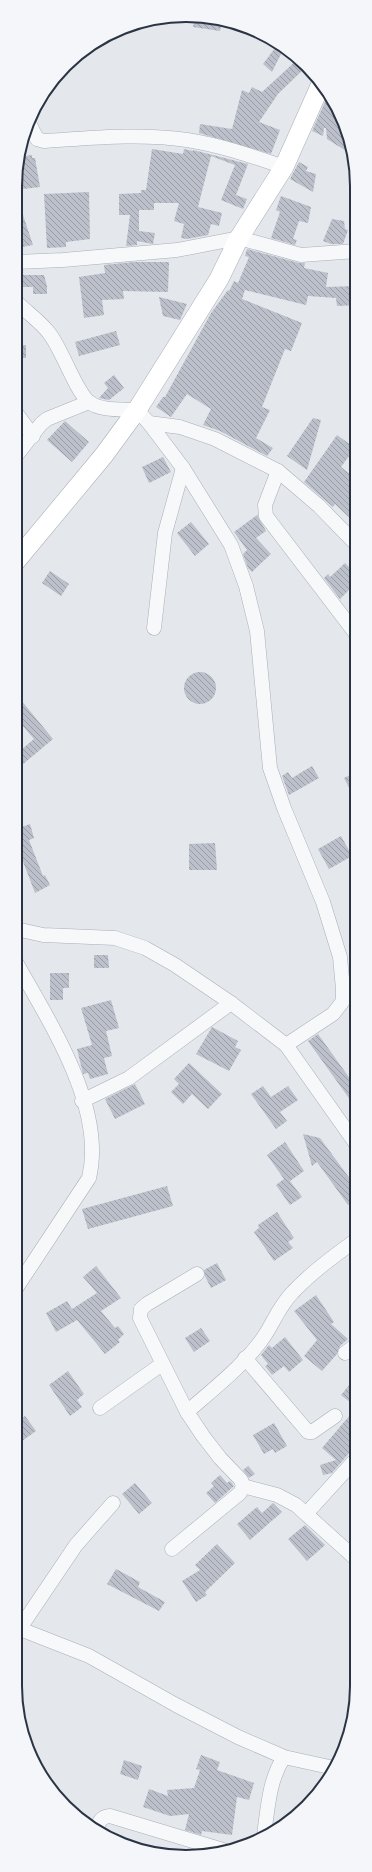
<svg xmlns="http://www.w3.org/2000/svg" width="372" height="1872" viewBox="0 0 372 1872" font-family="Cabin,sans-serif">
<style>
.building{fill:url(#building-back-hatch)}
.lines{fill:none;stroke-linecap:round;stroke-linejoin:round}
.street-casing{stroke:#a9aeb7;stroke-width:15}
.secondary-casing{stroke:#a9aeb7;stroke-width:20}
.street{stroke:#f7f8fa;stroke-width:14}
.secondary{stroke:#fff;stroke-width:19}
.rim{fill:none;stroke:#2b3445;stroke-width:2}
</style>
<defs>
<pattern id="building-back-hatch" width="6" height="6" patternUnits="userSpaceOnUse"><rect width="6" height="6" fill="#bbc0ca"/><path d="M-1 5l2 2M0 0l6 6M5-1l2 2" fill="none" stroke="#989da6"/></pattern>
</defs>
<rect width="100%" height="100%" fill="#e4e7ec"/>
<!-- building -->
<g class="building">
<path d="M208 16 222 21 220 31 193 27 195 17Z"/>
<path d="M278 44 284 48 272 72 263 64Z"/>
<path d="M298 59 307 66 278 94 259 122 280 130 271 154 199 133 200 124 232 129 242 90 249 93 252 87 262 92Z"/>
<path d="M328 95 339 111 351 154 327 139 326 128H324L323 136 312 131Z"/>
<path d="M152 149 183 154 184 149 193 151V150L248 164 236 195 247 199 243 209 221 200 235 165 211 156 198 207 222 213 219 226 211 224 208 235 187 239 181 238 184 224 174 221 179 203H154V210H139V231L155 233 153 244 137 241V245L126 246 130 215H119V194L141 193V190H146Z"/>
<path d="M32 155V158H35L40 187 23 189 21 177 16 178V164L19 157Z"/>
<path d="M299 162 308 167 306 171 316 174 313 192 290 179Z"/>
<path d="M89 192 90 239 66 242V247L47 248 44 194Z"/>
<path d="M281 196 311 207 308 223 299 221 293 239 297 240 295 245 271 238 280 212 276 210Z"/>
<path d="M18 200 33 245 16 248V201Z"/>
<path d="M332 219 344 221 345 229 348 230 343 244H331L323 241Z"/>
<path d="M247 249 299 263H305L304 268 328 273 326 287 357 286V305L337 306 336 298 308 296 306 305 245 290 242 299 302 323 291 351 285 349 262 407 270 410 256 438 273 448 267 456 220 431 203 425 211 409 187 394 171 417 156 407 163 397H165L211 313 228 290 229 291 234 281 238 283 249 257 245 256Z"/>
<path d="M134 262H169L168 292 123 291 124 299 102 300 104 315 84 318 79 277 105 273 104 265Z"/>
<path d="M18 275H44L47 286V294H33V287H18Z"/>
<path d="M159 297 187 304 180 320 163 316Z"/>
<path d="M116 331 120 345 79 356 75 342Z"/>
<rect x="16" y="345" width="10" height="13"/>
<path d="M114 375 124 388 109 400 99 398 108 388 104 383Z"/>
<path d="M313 418 321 420 307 470 287 456Z"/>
<path d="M65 421 89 442 72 462 47 440Z"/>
<path d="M337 435 355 448 341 467 356 479V524L335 504 333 507 304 482Z"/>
<path d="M163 457 171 472 149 483 142 467Z"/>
<path d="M257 515 266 531 256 538 271 554 252 572 248 568 243 554 247 550 234 532Z"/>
<path d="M191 522 209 544 195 556 177 533Z"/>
<path d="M345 563 356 574V583L340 599 324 578 328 574 330 577Z"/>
<path d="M50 571 69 584 61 596 42 583Z"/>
<circle cx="200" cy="688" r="16"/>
<path d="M16 694 53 739 16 770V754L34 739 16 718Z"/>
<path d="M312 766 319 778 289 795 282 776 288 772 292 778Z"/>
<path d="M356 772V801L344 778Z"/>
<path d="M30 824 34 838 29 840 43 876 45 875 50 885 35 893 19 851 16 852V829Z"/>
<path d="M341 836 352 856 329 869 318 849Z"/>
<path d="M215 843 217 870H189V844Z"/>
<path d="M94 955H108L109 968H94Z"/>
<path d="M50 973H69V988H63V1000H50Z"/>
<path d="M111 1000 119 1028 106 1031 112 1056 104 1058 108 1074 90 1079 88 1073 83 1074 77 1049 92 1045 81 1008Z"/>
<path d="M212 1027 238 1041 235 1047 241 1050 229 1071 196 1054Z"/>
<path d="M318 1034 356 1087V1108L308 1041Z"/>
<path d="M189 1063 222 1094 208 1109 192 1094 183 1104 171 1092 179 1084 174 1079Z"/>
<path d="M135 1084 145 1104 115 1119 105 1099Z"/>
<path d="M263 1086 271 1097 288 1086 298 1100 280 1112 287 1121 276 1129 251 1094Z"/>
<path d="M303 1134 320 1138 356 1187V1199L348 1205 317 1162 312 1166Z"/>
<path d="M285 1142 304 1171 290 1181 302 1197 290 1205 276 1185 284 1179 267 1155Z"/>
<path d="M167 1186 173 1206 88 1229 82 1209Z"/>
<path d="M277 1212 294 1238 288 1242 293 1248 274 1261 254 1232 259 1228 258 1225Z"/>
<path d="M217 1263 226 1280 211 1288 205 1276 204 1270Z"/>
<path d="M96 1266 121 1298 101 1311 115 1328 118 1326 124 1334 118 1340 120 1342 105 1354 77 1320 56 1332 46 1313 67 1301 72 1309 97 1293 83 1277Z"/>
<path d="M316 1295 334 1322 331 1324 348 1339 340 1346 337 1354 322 1371 304 1356 317 1340 294 1311Z"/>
<path d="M201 1328 210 1341 194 1352 185 1338Z"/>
<path d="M285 1337 303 1360 289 1372 284 1366 272 1375 265 1366 268 1364 261 1355 269 1345 272 1348Z"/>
<path d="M68 1371 84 1394 77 1400 82 1407 70 1416 49 1385Z"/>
<path d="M356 1377V1407L341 1395Z"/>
<path d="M356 1408V1445L332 1473 323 1475 320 1465 336 1460 322 1448Z"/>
<path d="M25 1416 36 1431 22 1441 15 1432V1423Z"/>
<path d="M274 1423 287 1446 275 1453 273 1449 264 1454 253 1435Z"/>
<path d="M248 1466 255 1474 249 1478 243 1470Z"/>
<path d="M220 1475 227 1483 230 1481 234 1486 215 1503 206 1493 214 1486 211 1483Z"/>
<path d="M135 1483 152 1503 139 1514 122 1494Z"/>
<path d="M273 1503 282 1512 250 1540 237 1524 257 1507 262 1513Z"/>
<path d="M305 1525 325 1545 307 1561 288 1539Z"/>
<path d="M217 1544 235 1563 205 1592 207 1595 196 1602 182 1581 200 1570 195 1565Z"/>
<path d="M116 1569 140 1582 138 1587 165 1602 159 1611 107 1584Z"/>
<path d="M201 1755 220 1762 217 1770 254 1783 249 1800 237 1797 232 1835 202 1831 201 1835 185 1830 189 1814 170 1816 143 1807 149 1789 168 1796 167 1790 194 1788 200 1770 196 1769Z"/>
<path d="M124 1760 142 1766 138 1780 120 1774Z"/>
</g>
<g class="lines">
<defs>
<g id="street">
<path d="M30 125 37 139 44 141C92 138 140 133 187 140 220 145 252 156 284 167"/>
<path d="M16 262 63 260 177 250 239 238 301 255 357 251"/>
<path d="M16 301C27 313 40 321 49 333 62 349 76 392 89 402 100 411 123 409 137 410L149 423 183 468 231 545 246 586 257 631 270 768 284 808 323 902 340 957 343 989V1001L333 1014 286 1045"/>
<path d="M16 413 33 436"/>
<path d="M149 423 180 427 215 439 278 471 319 506 356 544"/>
<path d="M16 456 41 424 47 419 89 402"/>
<path d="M278 471 265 505 266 516 356 634"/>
<path d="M154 628 165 533 183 468"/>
<path d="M16 929 43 935 115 938 145 948 175 965 231 1003 286 1045 356 1144"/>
<path d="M82 1101 129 1078 231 1003"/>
<path d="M15 1290 89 1178C106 1107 49 1022 16 962"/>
<path d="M345 1353 356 1345"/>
<path d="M245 1358 308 1432H312L335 1416"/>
<path d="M100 1408 162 1364"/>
<path d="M187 1412C212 1390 247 1363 265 1335 274 1321 280 1305 293 1292 312 1272 334 1256 356 1240"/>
<path d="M243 1486 277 1495 296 1505 356 1559"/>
<path d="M306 1514 356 1459"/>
<path d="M172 1549 240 1493 243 1486 241 1480 220 1458 203 1436 187 1412 140 1318 141 1309 147 1304 197 1274"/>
<path d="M15 1627 89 1656 176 1705 238 1737 284 1757 334 1768"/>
<path d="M20 1628 76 1545 113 1503"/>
<path d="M97 1829C99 1821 101 1817 110 1816L223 1850"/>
<path d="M264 1835C268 1807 269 1780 284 1757"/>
</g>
<path id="secondary" d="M16 561 104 455 137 410 219 279 239 238 284 167 321 84"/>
</defs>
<!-- street casing -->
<use href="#street" class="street-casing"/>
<!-- secondary casing -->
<use href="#secondary" class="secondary-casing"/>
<!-- street -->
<use href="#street" class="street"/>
<!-- secondary -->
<use href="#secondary" class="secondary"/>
</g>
<!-- crop -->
<path d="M0 0H372V1872H0ZM186 22H186A164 164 0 0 1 350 186V1686A164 164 0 0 1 186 1850H186A164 164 0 0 1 22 1686V186A164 164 0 0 1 186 22Z" fill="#f4f6f9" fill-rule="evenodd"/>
<path class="rim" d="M186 22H186A164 164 0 0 1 350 186V1686A164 164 0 0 1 186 1850H186A164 164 0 0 1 22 1686V186A164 164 0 0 1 186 22Z"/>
</svg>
